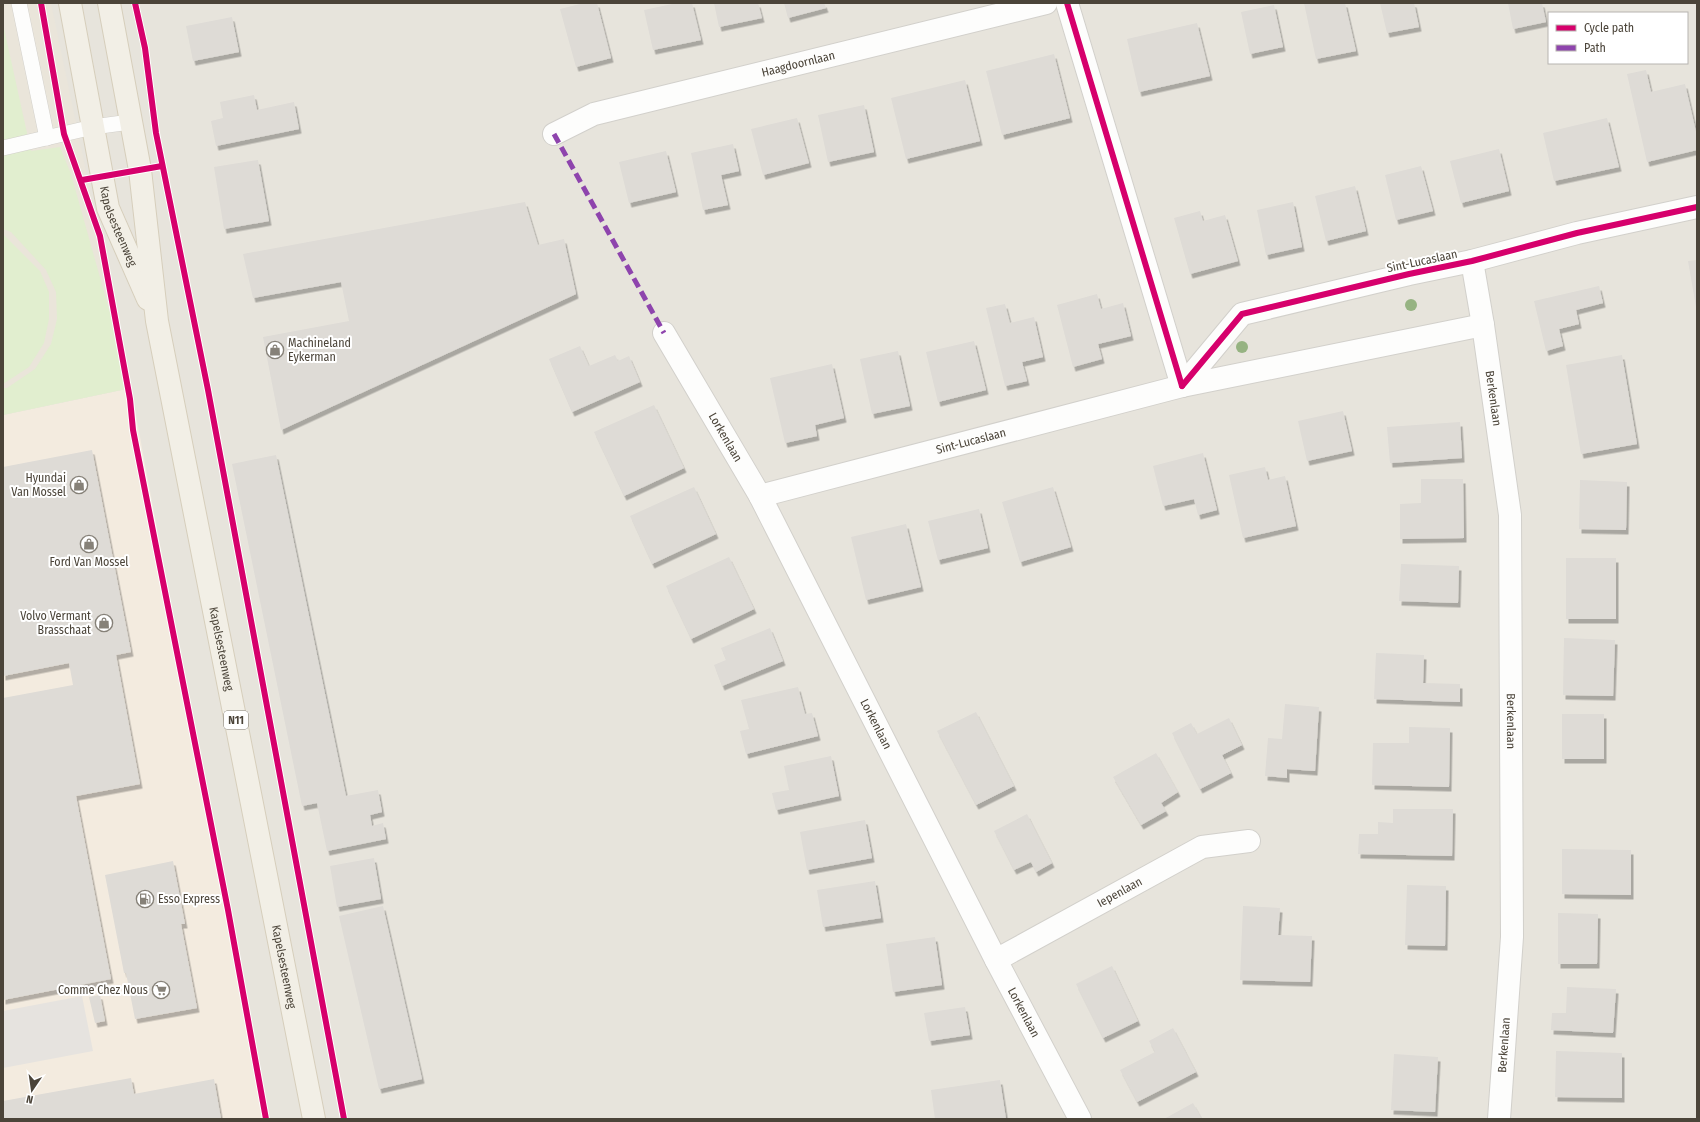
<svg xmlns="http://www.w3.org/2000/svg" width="1700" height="1122" viewBox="0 0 1700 1122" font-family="'Fira Sans Condensed',sans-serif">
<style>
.residential{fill:#e7e4dc;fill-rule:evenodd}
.commercial{fill:#f3ebdf}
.education{fill:#eae5da}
.green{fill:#e1eecf}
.parking{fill:#e6e3df}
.building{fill:#dedbd6;filter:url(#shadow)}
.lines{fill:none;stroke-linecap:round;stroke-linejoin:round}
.service-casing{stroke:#d2d0cb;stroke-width:16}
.minor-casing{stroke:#d2d0cb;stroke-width:24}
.primary-casing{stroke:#d6cebb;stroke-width:24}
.service{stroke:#fdfdfc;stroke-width:15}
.minor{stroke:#fdfdfc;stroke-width:22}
.primary{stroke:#f2efe6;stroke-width:22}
.quiet{stroke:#8e44ad;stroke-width:5;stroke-dasharray:10 5;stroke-linecap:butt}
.cycleway-casing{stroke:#fff;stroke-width:8}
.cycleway{stroke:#d6006c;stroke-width:6}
.tree{fill:#96b382}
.labels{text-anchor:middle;stroke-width:4;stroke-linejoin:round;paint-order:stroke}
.shield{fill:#fff;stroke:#817c74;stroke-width:1}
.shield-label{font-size:11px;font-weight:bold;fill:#4b4439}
.street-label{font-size:12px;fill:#4b4439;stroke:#fff}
.poi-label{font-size:12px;fill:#4b4439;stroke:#fff;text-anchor:end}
</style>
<defs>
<filter id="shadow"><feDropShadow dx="2.5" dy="4.5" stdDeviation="0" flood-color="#0004"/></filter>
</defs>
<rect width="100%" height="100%" fill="#f4f2ee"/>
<!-- residential -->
<path class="residential" d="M3 3H1697V1119H3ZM1549 13H1687V63H1549Z"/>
<!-- commercial -->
<path class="commercial" d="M131 388 266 1119H3V415Z"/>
<!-- education -->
<path class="education" d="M3 3H51L131 388 3 415Z"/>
<!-- green -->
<g class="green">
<path d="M3 24 31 151 60 147 71 174 131 388 3 415V388H7L35 369 51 344 57 319 56 292 46 270 11 232 3 229Z"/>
<path d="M3 234 40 271 49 292V319L44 343 29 367 3 384Z"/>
</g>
<!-- parking -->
<path class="parking" d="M82 996 93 1051 3 1068V1011Z"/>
<!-- building -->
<g class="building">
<path d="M584 3H597L611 58 576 67 560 9Z"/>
<path d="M677 3H692L701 40 653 50 644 10Z"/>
<path d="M714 3H758L762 18 719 27Z"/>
<path d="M784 3H824L826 8 788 18Z"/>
<path d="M1304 3H1345L1356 51 1316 59Z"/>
<path d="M1380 3H1414L1419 27 1387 33Z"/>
<path d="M1508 3H1542L1546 22 1513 29Z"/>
<path d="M1274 5 1283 47 1250 54 1241 12Z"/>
<path d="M232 17 239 52 193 61 186 26Z"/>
<path d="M1197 23 1210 76 1139 92 1127 39Z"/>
<path d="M1054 54 1070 118 1002 135 986 71Z"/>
<path d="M1646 70 1651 92 1685 84 1697 136V150L1647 162 1627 74Z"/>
<path d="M965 80 980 141 906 159 891 98Z"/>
<path d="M254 95 257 110 294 102 299 129 216 146 211 121 223 118 220 102Z"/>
<path d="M864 105 874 152 828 162 818 115Z"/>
<path d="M797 118 809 163 763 175 751 129Z"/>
<path d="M1607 118 1619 167 1554 181 1543 133Z"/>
<path d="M733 144 739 171 721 175 728 205 703 210 691 153Z"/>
<path d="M1499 149 1509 191 1461 203 1450 161Z"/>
<path d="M666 151 676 192 629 203 619 162Z"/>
<path d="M258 160 269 221 224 229 214 167Z"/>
<path d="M1421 166 1433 211 1396 220 1385 175Z"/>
<path d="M1355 186 1366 231 1326 241 1315 196Z"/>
<path d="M525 202 538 245 564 239 576 294 281 430 263 337 349 321 341 282 253 298 243 254Z"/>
<path d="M1293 202 1302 247 1266 255 1257 210Z"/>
<path d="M1200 211 1203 221 1225 215 1238 261 1190 274 1174 218Z"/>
<path d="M1697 260V307H1696L1688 261Z"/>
<path d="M1599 286 1603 303 1576 310 1579 324 1559 329 1563 346 1546 351 1534 301Z"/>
<path d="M1097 294 1101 309 1123 303 1131 336 1098 344 1102 359 1073 367 1057 305Z"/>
<path d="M1005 304 1010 323 1034 317 1043 357 1022 362 1027 381 1005 386 986 308Z"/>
<path d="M974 341 986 390 938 402 926 352Z"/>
<path d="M580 346 589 366 615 355 618 361 629 356 640 382 572 412 549 359Z"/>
<path d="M898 351 910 406 872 414 860 359Z"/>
<path d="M1622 355 1637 444 1581 454 1566 365Z"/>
<path d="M832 364 844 418 815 425 817 436 785 443 770 378Z"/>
<path d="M654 405 684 468 624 496 594 432Z"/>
<path d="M1343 411 1352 451 1307 461 1298 421Z"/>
<path d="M1460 422 1462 458 1390 463 1387 427Z"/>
<path d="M92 450 131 652 116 655 140 784 76 796 111 979 3 1000V698L73 685 69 663 3 676V467Z"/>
<path d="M1203 453 1217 510 1198 515 1194 499 1163 506 1153 466Z"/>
<path d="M276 455 346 796 378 790 382 812 370 815 372 826 383 823 386 839 327 851 317 803 302 806 232 464Z"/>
<path d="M1265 467 1268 480 1285 476 1296 526 1243 538 1229 475Z"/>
<path d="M1421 479H1463L1464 538 1400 539V504L1421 503Z"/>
<path d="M1580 480 1627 482 1626 530 1579 529Z"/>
<path d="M694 487 716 534 652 564 630 516Z"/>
<path d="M1053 487 1071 547 1020 562 1002 502Z"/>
<path d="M979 509 988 548 938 560 928 521Z"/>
<path d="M906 524 921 587 866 600 851 537Z"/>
<path d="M729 557 754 609 691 639 666 586Z"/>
<rect x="1566" y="558" width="50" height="61"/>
<path d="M1401 564 1459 566 1458 603 1399 601Z"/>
<path d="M770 628 783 661 722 686 714 665 726 660 721 648Z"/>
<path d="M1564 638 1615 640 1613 696 1563 695Z"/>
<path d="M1376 653 1424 655 1423 683 1460 684V702L1374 699Z"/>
<path d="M798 687 805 714 812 713 818 736 746 754 740 731 749 729 741 700Z"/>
<path d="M1285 704 1319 707 1315 771 1287 769V778L1265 776 1268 738 1282 739Z"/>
<path d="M976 712 1014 786 976 805 937 731Z"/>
<rect x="1562" y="714" width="42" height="45"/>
<path d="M1229 718 1242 745 1222 755 1231 773 1200 789 1172 733 1191 723 1197 734Z"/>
<path d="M1409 727 1450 728 1449 787 1372 785 1373 743H1409Z"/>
<path d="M1156 753 1178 792 1161 803 1166 811 1141 825 1113 777Z"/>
<path d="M831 756 839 796 776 810 772 793 789 790 784 766Z"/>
<path d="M1393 809H1453L1452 856 1358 854 1359 834H1378V822L1393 823Z"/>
<path d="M1027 814 1052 863 1036 872 1031 862 1014 870 994 831Z"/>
<path d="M865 820 872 858 807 870 800 832Z"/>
<path d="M1562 849 1631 850V895L1562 894Z"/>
<path d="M374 858 381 899 337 907 330 866Z"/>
<path d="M173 861 185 924H181L197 1008 135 1019 126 973H124L105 875Z"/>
<path d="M875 881 881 918 823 927 817 890Z"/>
<path d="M1407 885 1446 886 1445 946 1405 945Z"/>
<path d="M383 906 422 1079 379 1089 339 916Z"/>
<path d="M1243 906 1280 908 1278 935 1312 936 1310 982 1240 980Z"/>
<path d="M1558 913 1598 914 1597 964H1558Z"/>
<path d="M935 937 942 985 893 992 886 944Z"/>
<path d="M1112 966 1138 1021 1103 1038 1076 984Z"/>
<path d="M1567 987 1616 989 1613 1033 1551 1030 1552 1013H1566Z"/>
<path d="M100 995 105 1021 95 1023 89 997Z"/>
<path d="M965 1007 970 1035 929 1041 924 1013Z"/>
<path d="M1173 1028 1196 1072 1137 1102 1120 1070 1155 1052 1149 1041Z"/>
<path d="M1556 1051 1622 1053V1098L1555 1097Z"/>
<path d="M1394 1054 1438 1057 1435 1112 1391 1110Z"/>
<path d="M131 1078 134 1094 214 1079 221 1119H3V1101Z"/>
<path d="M1000 1080 1006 1119H935L931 1090Z"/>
<path d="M1193 1103 1202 1119H1164Z"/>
</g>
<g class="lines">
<defs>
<g id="service">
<path d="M19 3 47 138"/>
<path d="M3 148 93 127 130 122"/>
</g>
<g id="minor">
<path d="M1067 3 1182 386"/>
<path id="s1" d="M554 134 594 114 1046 3"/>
<path id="s2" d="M1472 261 1483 325 1510 515 1512 937 1499 1119"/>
<path id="s3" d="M664 333 760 496 996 960 1080 1119"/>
<path d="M1182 386 1242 314 1409 274 1472 261 1577 233 1697 207"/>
<path id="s4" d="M760 496 1182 386 1483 325"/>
<path id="s5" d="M996 960 1202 847 1249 841"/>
</g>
<g id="primary">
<path id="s6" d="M70 3 108 208 148 299"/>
<path id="s7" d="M109 3 140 170 157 321 314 1119"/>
</g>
</defs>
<!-- service casing -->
<use href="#service" class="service-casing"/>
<!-- minor casing -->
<use href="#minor" class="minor-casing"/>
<!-- primary casing -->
<use href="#primary" class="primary-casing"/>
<!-- service -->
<use href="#service" class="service"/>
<!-- minor -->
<use href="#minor" class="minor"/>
<!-- primary -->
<use href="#primary" class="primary"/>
<!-- quiet -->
<path class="quiet" d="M554 134 664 333"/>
<defs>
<g id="cycleway">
<path d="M41 3 64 134 100 236 130 399 133 430 228 910 266 1119"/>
<path d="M135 3 145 48 156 133 208 390 344 1119"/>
<path d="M1067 3 1182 386"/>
<path d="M82 180 162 166"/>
<path d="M1182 386 1242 314 1409 274 1472 261 1577 233 1697 207"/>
</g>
</defs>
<!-- cycleway casing -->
<use href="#cycleway" class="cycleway-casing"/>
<!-- cycleway -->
<use href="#cycleway" class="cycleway"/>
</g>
<!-- trees -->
<g class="tree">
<circle cx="1411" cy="305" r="6"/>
<circle cx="1242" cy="347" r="6"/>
</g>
<!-- icons -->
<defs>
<symbol id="shop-ring" viewBox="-11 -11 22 22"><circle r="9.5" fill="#fff" stroke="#868178" stroke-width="1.5"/><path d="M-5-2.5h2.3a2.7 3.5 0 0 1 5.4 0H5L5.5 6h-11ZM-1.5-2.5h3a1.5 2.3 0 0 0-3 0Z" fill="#868178"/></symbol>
<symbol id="fuel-ring" viewBox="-11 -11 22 22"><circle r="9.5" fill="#fff" stroke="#868178" stroke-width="1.5"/><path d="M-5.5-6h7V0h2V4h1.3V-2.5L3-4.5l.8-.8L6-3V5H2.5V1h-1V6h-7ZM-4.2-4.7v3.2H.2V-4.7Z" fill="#868178"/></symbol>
<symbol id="supermarket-ring" viewBox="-11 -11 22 22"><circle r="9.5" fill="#fff" stroke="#868178" stroke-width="1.5"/><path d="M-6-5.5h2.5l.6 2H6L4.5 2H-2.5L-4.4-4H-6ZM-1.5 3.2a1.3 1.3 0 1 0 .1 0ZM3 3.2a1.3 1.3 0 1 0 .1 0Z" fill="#868178"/></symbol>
</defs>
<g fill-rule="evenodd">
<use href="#shop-ring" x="265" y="340" width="20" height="20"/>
<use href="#shop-ring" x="69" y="475" width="20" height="20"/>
<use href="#shop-ring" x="79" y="534" width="20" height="20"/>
<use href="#shop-ring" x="94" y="613" width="20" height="20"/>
<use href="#fuel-ring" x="135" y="889" width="20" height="20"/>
<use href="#supermarket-ring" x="151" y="980" width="20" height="20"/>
</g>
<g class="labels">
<!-- shield labels -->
<rect class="shield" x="224" y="711" width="24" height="18" rx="3"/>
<g class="shield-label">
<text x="236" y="724">N11</text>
</g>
<!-- street labels -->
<g class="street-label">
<text dy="4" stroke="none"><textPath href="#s1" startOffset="255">Haagdoornlaan</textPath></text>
<text dy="4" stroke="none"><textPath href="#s6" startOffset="229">Kapelsesteenweg</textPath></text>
<text transform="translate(1422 261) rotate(-12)" y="4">Sint-Lucaslaan</text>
<text dy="4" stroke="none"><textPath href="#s2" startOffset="139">Berkenlaan</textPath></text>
<text dy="4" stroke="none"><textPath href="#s3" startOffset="121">Lorkenlaan</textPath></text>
<text dy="4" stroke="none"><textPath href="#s4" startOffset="218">Sint-Lucaslaan</textPath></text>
<text dy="4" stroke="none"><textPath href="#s7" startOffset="656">Kapelsesteenweg</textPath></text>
<text dy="4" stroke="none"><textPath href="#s2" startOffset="463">Berkenlaan</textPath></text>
<text dy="4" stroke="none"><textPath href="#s3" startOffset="445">Lorkenlaan</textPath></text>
<text dy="4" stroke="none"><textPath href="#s5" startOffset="141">Iepenlaan</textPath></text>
<text dy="4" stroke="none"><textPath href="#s7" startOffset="980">Kapelsesteenweg</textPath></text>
<text dy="4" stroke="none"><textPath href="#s3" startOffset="769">Lorkenlaan</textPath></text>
<text transform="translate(1504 1045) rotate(-86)" y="4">Berkenlaan</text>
</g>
<!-- poi labels -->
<g class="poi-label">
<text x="288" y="347" text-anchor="start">Machineland<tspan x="288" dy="14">Eykerman</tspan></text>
<text x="66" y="482">Hyundai<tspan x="66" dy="14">Van Mossel</tspan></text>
<text x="89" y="566" text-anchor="middle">Ford Van Mossel</text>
<text x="91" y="620">Volvo Vermant<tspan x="91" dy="14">Brasschaat</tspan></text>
<text x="158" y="903" text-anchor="start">Esso Express</text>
<text x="148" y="994">Comme Chez Nous</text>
</g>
</g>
<!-- border -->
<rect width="1700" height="1122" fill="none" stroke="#4b4439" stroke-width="8"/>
<!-- legend -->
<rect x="1548" y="12" width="140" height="52" fill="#ffffff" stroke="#b7b4b0"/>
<rect x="1556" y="25" width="20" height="6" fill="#d6006c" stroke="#b7b4b0"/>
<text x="1584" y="32" font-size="12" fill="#4b4439">Cycle path</text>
<rect x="1556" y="45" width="20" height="6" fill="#8e44ad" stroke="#b7b4b0"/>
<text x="1584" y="52" font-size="12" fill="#4b4439">Path</text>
<!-- north arrow -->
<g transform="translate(32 1090) rotate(193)" stroke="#ffffff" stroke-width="3" paint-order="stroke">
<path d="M0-3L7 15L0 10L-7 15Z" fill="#4b4439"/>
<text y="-6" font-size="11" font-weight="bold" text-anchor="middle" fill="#4b4439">N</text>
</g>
</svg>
